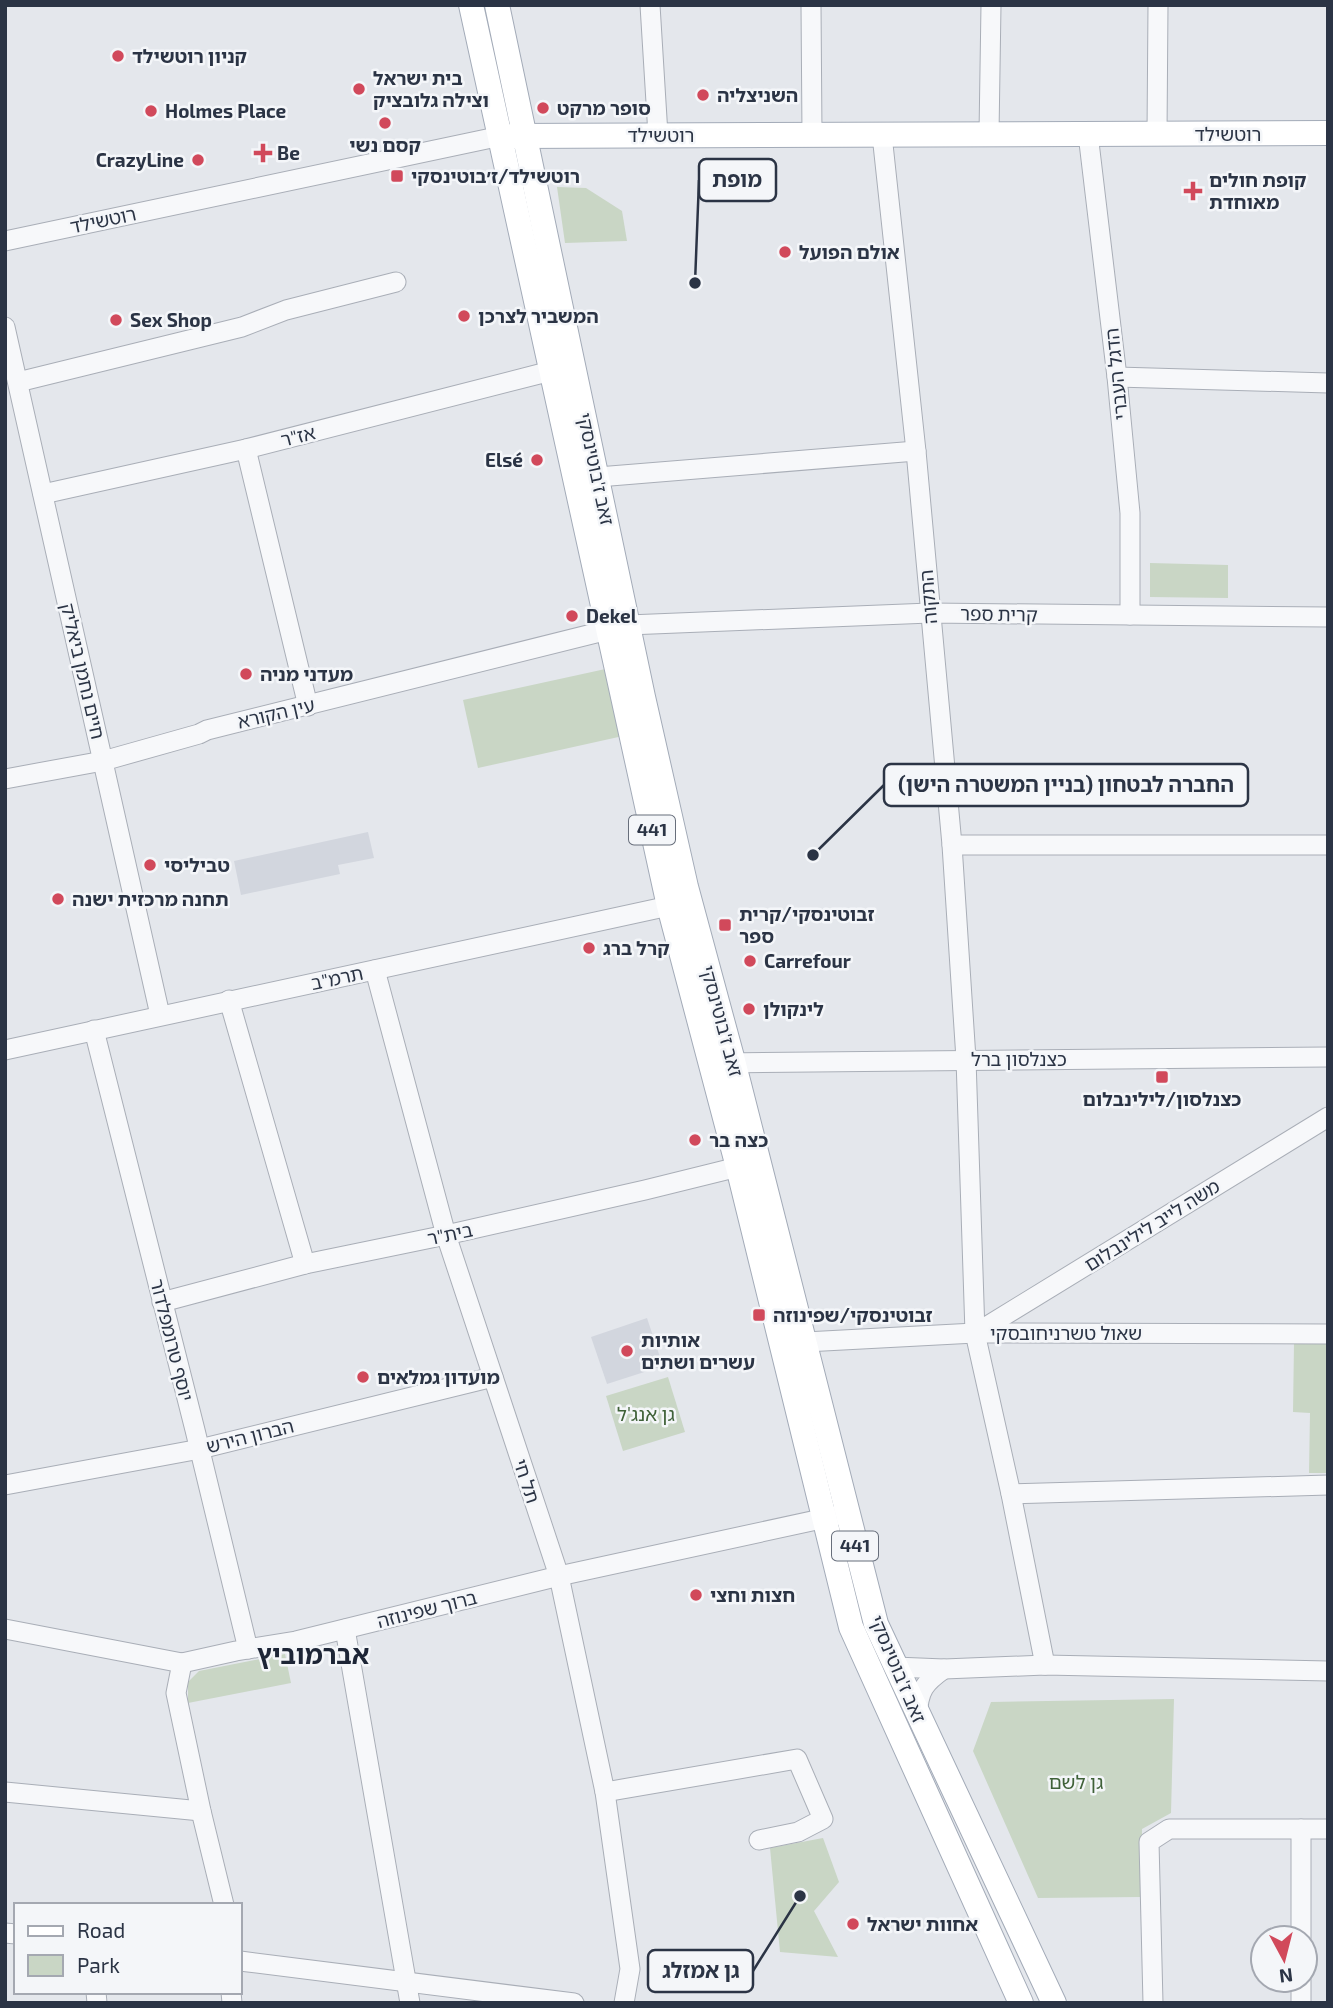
<svg xmlns="http://www.w3.org/2000/svg" width="1333" height="2008" viewBox="0 0 1333 2008" font-family="'Exo 2','Noto Sans Hebrew',sans-serif">
<style>
.built{fill:#d2d6de}
.green{fill:#c9d6c5}
.lines{fill:none;stroke-linecap:round;stroke-linejoin:round}
.minor-casing{stroke:#a9aeb7;stroke-width:21}
.major-casing{stroke:#a3abb8;stroke-width:26}
.minor{stroke:#f7f8fa;stroke-width:19}
.major{stroke:#fff;stroke-width:24}
.poi-dot{fill:#d1495b;stroke:#f4f6f9;stroke-width:2.5}
.labels{text-anchor:middle;stroke-width:5;stroke-linejoin:round;paint-order:stroke}
.shield{fill:#f4f6f9;stroke:#676e7b;stroke-width:2}
.shield-label{font-size:18px;font-weight:bold;fill:#2b3445}
.poi-label{font-size:19px;font-weight:bold;fill:#2b3445;stroke:#f4f6f9;text-anchor:start}
.street-label{font-size:19px;fill:#2b3445;stroke:#f4f6f9}
.park-label{font-size:19px;fill:#3f6138;stroke:#f4f6f9}
.district-label{font-size:26px;font-weight:bold;fill:#1d2536;stroke:#f4f6f9}
.leader{fill:none;stroke:#2b3445;stroke-width:2.5}
.callout-dot{fill:#2b3445;stroke:#f4f6f9;stroke-width:2.5}
.callout{fill:#f4f6f9;stroke:#2b3445;stroke-width:2.5}
.callout-label{font-size:21px;text-anchor:middle;font-weight:bold;fill:#2b3445}
</style>
<rect width="100%" height="100%" fill="#e4e7ec"/>
<!-- built -->
<g class="built">
<path d="M368 832 374 858 338 865 340 874 241 895 234 861Z"/>
<path d="M647 1318 663 1366 607 1384 591 1337Z"/>
</g>
<!-- green -->
<g class="green">
<path d="M557 187 586 188 622 211 627 241 565 243Z"/>
<path d="M1150 563 1228 565V598L1150 597Z"/>
<path d="M610 668 623 736 478 768 463 700Z"/>
<path d="M1294 1343H1328V1473H1309L1310 1413 1293 1412Z"/>
<path d="M668 1377 685 1432 623 1451 606 1396Z"/>
<path d="M285 1654 291 1683 188 1703V1682L199 1671Z"/>
<path d="M1174 1699 1171 1813 1142 1829 1141 1897 1038 1898 973 1751 991 1702Z"/>
<path d="M823 1838 839 1882 814 1911 838 1957 780 1952 770 1848Z"/>
</g>
<g class="lines">
<defs>
<g id="minor">
<path d="M650 5 658 135"/>
<path d="M811 5 812 135"/>
<path d="M989 134 991 5"/>
<path d="M1088 134 1117 377 1130 513V615"/>
<path d="M1157 134 1158 5"/>
<path d="M882 135 916 451 952 845 966 1059 975 1333 1011 1494 1045 1665"/>
<path d="M5 241 501 136"/>
<path d="M5 327 160 1015"/>
<path d="M1117 377 1328 383"/>
<path d="M18 382 242 327 286 310 396 282"/>
<path d="M246 449 308 706"/>
<path d="M598 477 916 451"/>
<path d="M43 494 246 449 551 371"/>
<path d="M5 779 103 761 199 734 207 730 628 625 930 613 1328 617"/>
<path d="M952 845H1328"/>
<path d="M375 970 446 1235 559 1576 605 1792 630 1969 624 2003"/>
<path d="M229 1000 305 1264"/>
<path d="M94 1030 195 1430 248 1649"/>
<path d="M5 1050 669 906"/>
<path d="M722 1063 1328 1057"/>
<path d="M162 1302 305 1264 446 1235 645 1190 738 1167"/>
<path d="M976 1333 1328 1117"/>
<path d="M805 1342 975 1333 1328 1334"/>
<path d="M5 1485 200 1449 493 1377"/>
<path d="M1011 1494 1328 1485"/>
<path d="M5 1629 182 1663 236 1651 296 1641 559 1576 835 1516"/>
<path d="M345 1629 410 2003"/>
<path d="M182 1663 176 1693 201 1811 224 1905"/>
<path d="M895 1667 944 1669 1045 1665 1328 1671"/>
<path d="M917 1715C919 1690 924 1683 944 1669"/>
<path d="M5 1792 201 1811"/>
<path d="M605 1792 797 1759 823 1819 798 1832 759 1840"/>
<path d="M1301 1829V1938"/>
<path d="M5 1933 16 1934"/>
<path d="M240 1961 574 2003"/>
<path d="M1301 1980V2003"/>
<path d="M96 1992 97 2003"/>
<path d="M231 1992 232 2003"/>
<path d="M1153 2003 1149 1842 1169 1829H1328"/>
</g>
<g id="major">
<path d="M471 5 669 906 738 1167 851 1627 1021 2003"/>
<path d="M497 5 643 697 686 887 733 1061 876 1624 1054 2003"/>
<path d="M512 136 1328 133"/>
</g>
</defs>
<!-- minor casing -->
<use href="#minor" class="minor-casing"/>
<!-- major casing -->
<use href="#major" class="major-casing"/>
<!-- minor -->
<use href="#minor" class="minor"/>
<!-- major -->
<use href="#major" class="major"/>
</g>
<!-- markers -->
<g class="poi-dot">
<circle cx="118" cy="56" r="7"/>
<circle cx="359" cy="89" r="7"/>
<circle cx="703" cy="95" r="7"/>
<circle cx="543" cy="108" r="7"/>
<circle cx="151" cy="111" r="7"/>
<circle cx="385" cy="123" r="7"/>
<path d="M259.5 142.5h7v7h7v7h-7v7h-7v-7h-7v-7h7z"/>
<circle cx="198" cy="160" r="7"/>
<rect x="390" y="169" width="14" height="14" rx="3.5"/>
<path d="M1189.5 180.5h7v7h7v7h-7v7h-7v-7h-7v-7h7z"/>
<circle cx="785" cy="252" r="7"/>
<circle cx="464" cy="316" r="7"/>
<circle cx="116" cy="320" r="7"/>
<circle cx="537" cy="460" r="7"/>
<circle cx="572" cy="616" r="7"/>
<circle cx="246" cy="674" r="7"/>
<circle cx="150" cy="865" r="7"/>
<circle cx="58" cy="899" r="7"/>
<rect x="718" y="918" width="14" height="14" rx="3.5"/>
<circle cx="589" cy="948" r="7"/>
<circle cx="750" cy="961" r="7"/>
<circle cx="749" cy="1009" r="7"/>
<rect x="1155" y="1070" width="14" height="14" rx="3.5"/>
<circle cx="695" cy="1140" r="7"/>
<rect x="752" y="1308" width="14" height="14" rx="3.5"/>
<circle cx="627" cy="1351" r="7"/>
<circle cx="363" cy="1377" r="7"/>
<circle cx="696" cy="1595" r="7"/>
<circle cx="853" cy="1924" r="7"/>
</g>
<g class="labels">
<!-- shield labels -->
<g class="shield">
<rect x="629" y="815.5" width="46" height="29" rx="5"/>
<rect x="832" y="1531.5" width="46" height="29" rx="5"/>
</g>
<g class="shield-label">
<text x="652" y="836">441</text>
<text x="855" y="1552">441</text>
</g>
<!-- poi labels -->
<g class="poi-label">
<text x="132" y="63">קניון רוטשילד</text>
<text x="373" y="85">בית ישראל<tspan x="373" dy="22">וצילה גלובציק</tspan></text>
<text x="717" y="102">השניצליה</text>
<text x="557" y="115">סופר מרקט</text>
<text x="165" y="118">Holmes Place</text>
<text x="385" y="152" text-anchor="middle">קסם נשי</text>
<text x="277" y="160">Be</text>
<text x="184" y="167" text-anchor="end">CrazyLine</text>
<text x="411" y="183">רוטשילד/ז׳בוטינסקי</text>
<text x="1209" y="187">קופת חולים<tspan x="1209" dy="22">מאוחדת</tspan></text>
<text x="799" y="259">אולם הפועל</text>
<text x="478" y="323">המשביר לצרכן</text>
<text x="130" y="327">Sex Shop</text>
<text x="523" y="467" text-anchor="end">Elsé</text>
<text x="586" y="623">Dekel</text>
<text x="260" y="681">מעדני מניה</text>
<text x="164" y="872">טביליסי</text>
<text x="72" y="906">תחנה מרכזית ישנה</text>
<text x="739" y="921">זבוטינסקי/קרית<tspan x="739" dy="22">ספר</tspan></text>
<text x="603" y="955">קרל ברג</text>
<text x="764" y="968">Carrefour</text>
<text x="763" y="1016">לינקולן</text>
<text x="1162" y="1106" text-anchor="middle">כצנלסון/לילינבלום</text>
<text x="709" y="1147">כצה בר</text>
<text x="773" y="1322">זבוטינסקי/שפינוזה</text>
<text x="641" y="1347">אותיות<tspan x="641" dy="22">עשרים ושתים</tspan></text>
<text x="377" y="1384">מועדון גמלאים</text>
<text x="710" y="1602">חצות וחצי</text>
<text x="867" y="1931">אחוות ישראל</text>
</g>
<!-- street labels -->
<g class="street-label">
<text x="1228" y="141">רוטשילד</text>
<text x="661" y="142">רוטשילד</text>
<text transform="translate(103 220) rotate(-12)" y="7">רוטשילד</text>
<text transform="translate(1116 374) rotate(-96)" y="7">הדגל העברי</text>
<text transform="translate(298 436) rotate(-14)" y="7">אז"ר</text>
<text transform="translate(596 469) rotate(78)" y="7">זאב ז'בוטינסקי</text>
<text transform="translate(928 597) rotate(-95)" y="7">התקוה</text>
<text transform="translate(999 614) rotate(1)" y="7">קרית ספר</text>
<text transform="translate(83 671) rotate(77)" y="7">חיים נחמן ביאליק</text>
<text transform="translate(276 713) rotate(-13)" y="7">עין הקורא</text>
<text transform="translate(337 978) rotate(-12)" y="7">תרמ"ב</text>
<text transform="translate(722 1021) rotate(75)" y="7">זאב ז'בוטינסקי</text>
<text x="1019" y="1066">כצנלסון ברל</text>
<text transform="translate(1152 1225) rotate(-32)" y="7">משה לייב לילינבלום</text>
<text transform="translate(450 1234) rotate(-12)" y="7">בית"ר</text>
<text x="1066" y="1340">שאול טשרניחובסקי</text>
<text transform="translate(172 1340) rotate(76)" y="7">יוסף טרומפלדור</text>
<text transform="translate(250 1436) rotate(-14)" y="7">הברון הירש</text>
<text transform="translate(527 1481) rotate(72)" y="7">תל חי</text>
<text transform="translate(427 1609) rotate(-14)" y="7">ברוך שפינוזה</text>
<text transform="translate(898 1669) rotate(67)" y="7">זאב ז'בוטינסקי</text>
</g>
<!-- park labels -->
<g class="park-label">
<text x="646" y="1421">גן אנג'ל</text>
<text x="1076" y="1789">גן לשם</text>
</g>
<!-- district labels -->
<g class="district-label">
<text x="313" y="1664">אברמוביץ</text>
</g>
</g>
<!-- callouts -->
<path class="leader" d="M695 283L699 180M813 855L884 785M800 1896L753 1971"/>
<g class="callout-dot">
<circle cx="695" cy="283" r="7"/>
<circle cx="813" cy="855" r="7"/>
<circle cx="800" cy="1896" r="7"/>
</g>
<g class="callout">
<rect x="699" y="159" width="77" height="42" rx="7"/>
<rect x="884" y="764" width="364" height="42" rx="7"/>
<rect x="648" y="1950" width="105" height="42" rx="7"/>
</g>
<g class="callout-label">
<text x="737" y="187">מופת</text>
<text x="1066" y="792">החברה לבטחון (בניין המשטרה הישן)</text>
<text x="701" y="1978">גן אמזלג</text>
</g>
<!-- border -->
<rect width="1333" height="2008" fill="none" stroke="#2b3445" stroke-width="14"/>
<!-- legend -->
<rect x="14" y="1903" width="228" height="91" fill="#f4f6f9" stroke="#a4a8b1" stroke-width="2"/>
<rect x="28" y="1926" width="35" height="10" fill="#ffffff" stroke="#a4a8b1" stroke-width="2"/>
<text x="77" y="1938" font-size="21" fill="#2b3445">Road</text>
<rect x="28" y="1955" width="35" height="21" fill="#c9d6c5" stroke="#a4a8b1" stroke-width="2"/>
<text x="77" y="1973" font-size="21" fill="#2b3445">Park</text>
<!-- north arrow -->
<g transform="translate(1284 1959) rotate(173)"><circle r="33" fill="#f4f6f9" stroke="#a4a8b1" stroke-width="2"/>
<path d="M0-5L12 26L0 18L-12 26Z" fill="#d1495b"/>
<text y="-10" font-size="19" font-weight="bold" text-anchor="middle" fill="#2b3445">N</text>
</g>
</svg>
